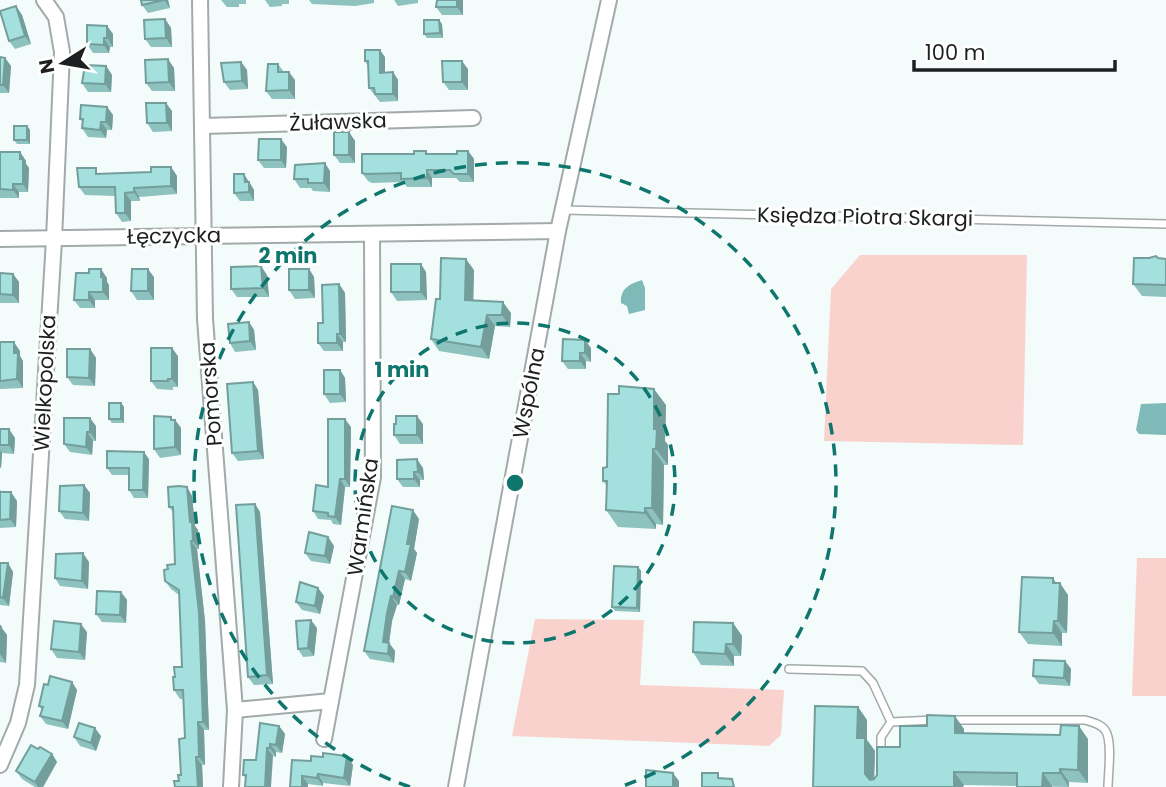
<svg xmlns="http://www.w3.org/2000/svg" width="1166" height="787" viewBox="0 0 1166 787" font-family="Poppins,sans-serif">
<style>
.green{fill:#f9d2cd}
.water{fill:#7fbab8}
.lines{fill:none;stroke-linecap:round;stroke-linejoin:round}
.lane-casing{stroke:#a2aaaa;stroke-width:10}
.street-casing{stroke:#a2aaaa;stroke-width:18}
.lane{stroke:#fff;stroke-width:7}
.street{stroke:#fff;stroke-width:14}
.wall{fill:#8dc2bf}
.shaded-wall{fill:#739e9b}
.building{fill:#a4e1de;stroke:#739e9b;stroke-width:2}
.ring{fill:none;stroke:#0f766e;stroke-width:3.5;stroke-dasharray:12 9}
.labels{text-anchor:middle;stroke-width:6;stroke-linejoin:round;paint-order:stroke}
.street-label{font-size:21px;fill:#1d2020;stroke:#fff}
.centre{fill:#0f766e;stroke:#fff;stroke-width:3.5}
.ring-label{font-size:21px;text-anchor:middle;font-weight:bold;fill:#0f766e;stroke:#fff;stroke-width:6;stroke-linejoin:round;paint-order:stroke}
</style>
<rect width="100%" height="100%" fill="#f3fbfb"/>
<!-- green -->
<g class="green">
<path d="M860 255H1027L1023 445 824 441 831 289Z"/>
<path d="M1137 558H1166V696H1132Z"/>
<path d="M535 619 644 620 640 685 784 690 781 735 769 746 512 736Z"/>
</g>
<!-- water -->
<g class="water">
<path d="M642 280 645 288V310L629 314 627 306 621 303C620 288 630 284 642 280Z"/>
<path d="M1166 403V435L1139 434 1136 430 1141 404Z"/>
</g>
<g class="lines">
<defs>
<g id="lane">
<path d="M563 210 1166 224"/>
<path d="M789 669 862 671 873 683 891 722"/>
<path d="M949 720H1085C1092 722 1101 724 1105 730 1113 740 1108 774 1108 787"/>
<path d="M881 755V737L891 722 934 720"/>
</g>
<g id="street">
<path d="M200 0 205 319 235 710 231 787"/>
<path d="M202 126 473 118"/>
<path d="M0 239 558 231"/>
<path d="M235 710 331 701 373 477 372 234"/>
<path d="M324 739 331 701"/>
<path d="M0 765 18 723 27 685 54 240 62 52 56 17 44 0"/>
<path d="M456 787 558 231 609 0"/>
</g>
</defs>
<!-- lane casing -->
<use href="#lane" class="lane-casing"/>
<!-- street casing -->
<use href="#street" class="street-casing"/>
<!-- lane -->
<use href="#lane" class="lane"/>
<!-- street -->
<use href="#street" class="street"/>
</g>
<!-- wall -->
<g class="wall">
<path d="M141 0H168L170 8 148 13 142 5Z"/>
<path d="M221 0H246V4H239V7H227Z"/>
<path d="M265 0H289V4H282V6L270 7Z"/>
<path d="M309 0H374V3L355 6 312 4Z"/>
<path d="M394 0H418V3L398 6Z"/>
<path d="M463 0V15H442L436 7Z"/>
<path d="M16 6 22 15 31 44 15 49 9 41Z"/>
<path d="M165 19 171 28 172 47H151L145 39Z"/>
<path d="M442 24 443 38H427L424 34Z"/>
<path d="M107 26 113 34V47H110L109 53H93L87 44Z"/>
<path d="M0 57 5 58 11 66 9 93H0Z"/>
<path d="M385 57V73L393 72 398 80V101L380 102 369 88 368 66 365 61Z"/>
<path d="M241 62 247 70 248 89 230 90 224 82Z"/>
<path d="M278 64 284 72 295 80V99H272L266 91Z"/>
<path d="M106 66 112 75 111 92H88L82 83Z"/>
<path d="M174 68 175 91H152L146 83Z"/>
<path d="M468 69V90H449L443 82Z"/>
<path d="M107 107 113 115 112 130H107L106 138 88 137 82 128 83 123 80 119Z"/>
<path d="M172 111V131L153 132 147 123Z"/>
<path d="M27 126 30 130V144H17L14 140Z"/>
<path d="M349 132 355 141V163H340L334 155Z"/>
<path d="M287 147 286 168H264L258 160Z"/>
<path d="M426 151 428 154H457L468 151 474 159V182H460L456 178H432V187H407L403 182 372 183 368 181 362 173 414 154Z"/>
<path d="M0 152H20L26 161V164L29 168 28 192H19V198H0Z"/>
<path d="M171 167 177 176V194L139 197 140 201H131V221L122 222 116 213 115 196 85 195 79 187 101 174 151 172Z"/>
<path d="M330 171V192L313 191 311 188H300L294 179Z"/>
<path d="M250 183 254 190V201H240L234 193Z"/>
<path d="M1158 258 1166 259V297L1142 296 1133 284Z"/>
<path d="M309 269 314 277 315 298 295 299 289 290Z"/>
<path d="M474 270 473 300 511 313 510 327 495 326 489 359 439 351 431 339 440 299Z"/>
<path d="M426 272 427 300 397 301 391 292Z"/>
<path d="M0 273 13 274 19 282V303H0Z"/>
<path d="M267 275 269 297H237L231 289Z"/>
<path d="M154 277V300H137L131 291Z"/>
<path d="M107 278V282L109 285V300H95V308H80L74 300Z"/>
<path d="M339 284 345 293 346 342H343V351H324L318 343 323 323Z"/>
<path d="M249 322 254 330 256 350 235 352 230 343Z"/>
<path d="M0 342 20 351V356L23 361V388L0 389Z"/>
<path d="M591 348V362L586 361V369H568L562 361Z"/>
<path d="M90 349 96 358 95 386 73 385 67 377Z"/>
<path d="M178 356V387H173V390L157 389 151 381Z"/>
<path d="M340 370 345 378 346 402 330 403 324 394Z"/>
<path d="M253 382 258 390 264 459 238 461 232 453Z"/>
<path d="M121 403 124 407V423H112L109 419Z"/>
<path d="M666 405 665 441 668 445V465H664L663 525 656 524V529L618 527 606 510 607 486 603 481 607 467Z"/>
<path d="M173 420H175L181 428V455L160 458 154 449Z"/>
<path d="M423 424V444H400L394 435Z"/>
<path d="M96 426V441H93L92 455 70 452 64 444Z"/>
<path d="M351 427 350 487H345L341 525 333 524 331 520 318 519 313 511 328 487Z"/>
<path d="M0 429 15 438 14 454 2 453 1 468H0Z"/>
<path d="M149 459 148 498H134L129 490V475H112L107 468Z"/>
<path d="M423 468 424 480H420V487H403L397 479Z"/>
<path d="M84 485 90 493 89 521 65 519 59 511Z"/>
<path d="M187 487 192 496 195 526 198 530 199 549H197L205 621 209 730H204L205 765H202L203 787H175L181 775 185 738 183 699H180L174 690 175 677 182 667 179 595 171 589 165 581 168 569 175 564 173 512 169 507Z"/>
<path d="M0 490 17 501 16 527 0 528Z"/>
<path d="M255 504 260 512 273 684 254 685 248 677Z"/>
<path d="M419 519 414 549 417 553 411 581 405 579 399 605H397L392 621 389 643 395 651 394 663 370 659 364 651Z"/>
<path d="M328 537 334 546 330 564 311 561 305 553Z"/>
<path d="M89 562 88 589 60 586 55 578Z"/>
<path d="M0 563H8L13 572 9 606 0 605Z"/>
<path d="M638 567 641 571 640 612 615 611 612 607Z"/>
<path d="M1056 583 1068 595 1067 633H1062V646L1028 644 1019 632Z"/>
<path d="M318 588 324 596 320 614 302 610 296 602Z"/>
<path d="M121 592 127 600 126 623 102 622 96 614Z"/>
<path d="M733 623 742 636 741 656H734V666L701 665 693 652Z"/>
<path d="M0 626 7 635 6 663 0 662Z"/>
<path d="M317 628 314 656 303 657 298 649Z"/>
<path d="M87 632 85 660 57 658 51 649Z"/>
<path d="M1065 661 1071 669 1070 686 1039 684 1033 676Z"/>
<path d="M72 682 77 690 68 729 46 724 40 716 42 710 39 706Z"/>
<path d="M858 707 867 720V740L875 751 874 779 900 747 964 729V733L1088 739V783L1069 782V787L964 785 963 787H813Z"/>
<path d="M279 726 285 734 282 753 276 752V757L273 756 246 779 243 775 256 760Z"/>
<path d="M101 736 96 751 80 746 74 737Z"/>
<path d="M52 754 57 762 43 787H35L22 779 16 771Z"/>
<path d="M347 756 353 765 350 786 323 783V786L308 784V787H290L311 761 323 757Z"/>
</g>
<!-- shaded-wall -->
<g class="shaded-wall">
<path d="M164 0H168L170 8Z"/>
<path d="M457 0H463V15L457 7Z"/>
<path d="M16 6 22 15 31 44 25 36Z"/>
<path d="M165 19 171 28 172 47 166 38Z"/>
<path d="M439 20 442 24 443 38 440 33Z"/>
<path d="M107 26 113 34V47L107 38Z"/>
<path d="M104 38 110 47 109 53 104 45Z"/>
<path d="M380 50 385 57V80L380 73Z"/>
<path d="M5 58 11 66 9 93 3 85Z"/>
<path d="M168 59 174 68 175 91 169 82Z"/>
<path d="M462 61 468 69V90L462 82Z"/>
<path d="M241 62 247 70 248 89 242 81Z"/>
<path d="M106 66 112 75 111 92 105 84Z"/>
<path d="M289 72 295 80V99L289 90Z"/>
<path d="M393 72 398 80V101L393 94Z"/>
<path d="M166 103 172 111V131L167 123Z"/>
<path d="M107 107 113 115 112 130 106 122Z"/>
<path d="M101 122 107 130 106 138 100 130Z"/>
<path d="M27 126 30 130V144L27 140Z"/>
<path d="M349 132 355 141V163L349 155Z"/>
<path d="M281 139 287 147 286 168 281 160Z"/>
<path d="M468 151 474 159V182L468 174Z"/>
<path d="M20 152 26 161V164L29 168 28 192 23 184Z"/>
<path d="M325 163 330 171V192L324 183Z"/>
<path d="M171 167 177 176V194L171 186Z"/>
<path d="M427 170 432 178V187L427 178Z"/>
<path d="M244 174 254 190V201L249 192 245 182Z"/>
<path d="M13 184 19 192V198L13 190Z"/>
<path d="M134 188 139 197 140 201 134 192Z"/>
<path d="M125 193 131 201V221L125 213Z"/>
<path d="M466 259 474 270 473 312 465 300Z"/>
<path d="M421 264 426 272 427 300 421 292Z"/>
<path d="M261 266 267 275 269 297 263 288Z"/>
<path d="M101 269 107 278V282L109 285V300L103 292Z"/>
<path d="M148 269 154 277V300L148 291Z"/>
<path d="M309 269 314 277 315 298 309 290Z"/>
<path d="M13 274 19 282V303L13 295Z"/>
<path d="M339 284 345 293 346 342 340 334Z"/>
<path d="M89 292 95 300V308L89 300Z"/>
<path d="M503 302 511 313 510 327 502 315Z"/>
<path d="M487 315 495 326 489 359 481 347Z"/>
<path d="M249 322 254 330 256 350 250 341Z"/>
<path d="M337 334 343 342V351L337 343Z"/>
<path d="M585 340 591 348V362L585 353Z"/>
<path d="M14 342 20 351V356L23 361V388L17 379 14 353Z"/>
<path d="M172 348 178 356V387L172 379Z"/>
<path d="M90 349 96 358 95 386 89 378Z"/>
<path d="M580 353 586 361V369L580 361Z"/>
<path d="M340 370 345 378 346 402 340 394Z"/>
<path d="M253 382 258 390 264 459 258 451Z"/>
<path d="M654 389 666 405 665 441 668 445V465L656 449 654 429Z"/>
<path d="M121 403 124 407V423L121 419Z"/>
<path d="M417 416 423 424V444L417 435Z"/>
<path d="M171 417 175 423V420L181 428V455L175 447Z"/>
<path d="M90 418 96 426V441L90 432Z"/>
<path d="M345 419 351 427 350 487 345 479Z"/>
<path d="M9 429 15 438 14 454 9 445Z"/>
<path d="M87 432 93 441 92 455 86 447Z"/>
<path d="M653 449 664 465 663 525 652 508Z"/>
<path d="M0 450 2 453 1 468 0 466Z"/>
<path d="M144 452 149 459 148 498 143 490Z"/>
<path d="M417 459 423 468 424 480 418 472Z"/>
<path d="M414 472 420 480V487L414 479Z"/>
<path d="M340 479 345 487 341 525 335 517Z"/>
<path d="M84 485 90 493 89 521 83 513Z"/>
<path d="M187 487 192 496 195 526 198 530 199 549 193 541 190 522Z"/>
<path d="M11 492 17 501 16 527 10 519Z"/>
<path d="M255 504 260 512 273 684 267 675Z"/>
<path d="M645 508 656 524V529L645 513Z"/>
<path d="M413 510 419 519 414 549 417 553 411 581 405 572 407 544Z"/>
<path d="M328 537 334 546 330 564 325 556Z"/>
<path d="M191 541 197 549 205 621 209 730 203 722Z"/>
<path d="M83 553 89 562 88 589 82 581Z"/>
<path d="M8 563 13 572 9 606 3 598Z"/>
<path d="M638 567 641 571 640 612 637 608Z"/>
<path d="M399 571 405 579 399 605 393 597Z"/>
<path d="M1053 578 1059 588 1060 583 1068 595 1067 633 1058 621Z"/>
<path d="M318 588 324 596 320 614 315 606Z"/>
<path d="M121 592 127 600 126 623 120 615Z"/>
<path d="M391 596 397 605 392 621 389 643 395 651 394 663 388 654 383 642 387 613Z"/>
<path d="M311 620 317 628 314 656 308 648Z"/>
<path d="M1054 621 1062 633V646L1053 633Z"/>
<path d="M733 623 742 636 741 656 733 644Z"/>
<path d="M81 624 87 632 85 660 79 652Z"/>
<path d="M1 627 7 635 6 663 0 654Z"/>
<path d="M726 644 734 656V666L725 654Z"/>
<path d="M1065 661 1071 669 1070 686 1064 678Z"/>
<path d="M72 682 77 690 68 729 62 721Z"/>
<path d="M858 707 867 720V740L875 751 874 787 865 774 857 738Z"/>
<path d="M955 716 964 729V746L955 733Z"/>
<path d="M198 722 204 730 205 765 199 757Z"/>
<path d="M279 726 285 734 282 753 276 745Z"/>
<path d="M1079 726 1088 739V783L1078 770Z"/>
<path d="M95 728 101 736 96 751 91 743Z"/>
<path d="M270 744 276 752V757L270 748Z"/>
<path d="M267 748 273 756 271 787H265Z"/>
<path d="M52 754 57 762 43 787H38L35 782Z"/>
<path d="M347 756 353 765 350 786 344 778Z"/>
<path d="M196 757 202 765 203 787H198Z"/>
<path d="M1060 769 1069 782V787L1060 773Z"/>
<path d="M954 772 964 785 963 787H954Z"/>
<path d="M673 773 679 781V787H673Z"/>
<path d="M1043 773 1052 786V787H1042Z"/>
<path d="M318 774 323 783V786L317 778Z"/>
<path d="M302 776 308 784V787H302Z"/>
</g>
<!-- building -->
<g class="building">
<path d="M141 0H164L142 5Z"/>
<path d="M437 0H457V7H436Z"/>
<path d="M16 6 25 36 9 41 0 11Z"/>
<path d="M165 19 166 38 145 39 144 20Z"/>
<path d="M424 20H439L440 33 424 34Z"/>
<path d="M87 25 107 26V38H104V45L87 44Z"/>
<path d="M365 50H380V73L393 72V94H375L374 88H369L368 61H365Z"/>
<path d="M0 57 5 58 3 85H0Z"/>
<path d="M168 59 169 82 146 83 145 60Z"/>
<path d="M442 61H462V82H443Z"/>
<path d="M241 62 242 81 224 82 221 63Z"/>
<path d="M268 64H278V72H289V90L266 91Z"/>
<path d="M85 65 106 66 105 84 82 83Z"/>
<path d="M146 103H166L167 123H147Z"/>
<path d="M81 105 107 107 106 122H101L100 130 82 128 83 119H80Z"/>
<rect x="14" y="126" width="13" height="14"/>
<rect x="334" y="132" width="15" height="23"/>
<path d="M259 139H281V160H258Z"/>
<path d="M414 151H426V154H457V151H468V174H454L450 170H427V178L401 179V173L366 174 362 173V154H414Z"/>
<path d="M0 152H20V159H23V184H13V190L0 189Z"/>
<path d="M325 163 324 183H308V179H294L295 165Z"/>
<path d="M151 167H171V186L134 188V192L125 193V213H116L115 187H79L77 168H96V174L151 172Z"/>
<path d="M234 174H244L245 182H249V192L234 193Z"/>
<path d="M1156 256 1158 258 1166 259V285L1133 284 1134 258H1149Z"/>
<path d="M441 258 466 259 465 300 503 302 502 315H487L481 347 431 339 436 299H440Z"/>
<rect x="391" y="264" width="30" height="28"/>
<path d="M261 266 263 288 231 289V267Z"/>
<path d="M89 269H101V277H103V292H89V300H74L76 273H89Z"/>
<path d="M132 269H148V291H131Z"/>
<rect x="289" y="269" width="20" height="21"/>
<path d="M0 273 13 274V295L0 294Z"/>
<path d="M339 284 340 334H337V343H318V323H323L322 285Z"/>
<path d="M249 322 250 341 230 343 228 324Z"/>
<path d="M563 339 585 340V353H580V361H562Z"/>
<path d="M0 342H14V353H18L17 379 0 381Z"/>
<path d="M151 348H172V379H168V381H151Z"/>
<path d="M67 349H90L89 378 67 377Z"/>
<rect x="324" y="370" width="16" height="24"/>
<path d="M253 382 258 451 232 453 227 384Z"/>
<path d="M619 386 654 389V429H657L656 449H653L652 508H645V513L606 510 607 481H603V468L607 467 608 394H619Z"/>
<rect x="109" y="403" width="12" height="16"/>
<path d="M154 416 171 417V420H175V447L154 449Z"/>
<path d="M396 416H417V435H394V424H396Z"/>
<path d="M64 418H90V432H87L86 447 64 444Z"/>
<path d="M328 419H345V479H340L335 517 328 516V513L313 511 316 485 328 487Z"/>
<rect x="0" y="429" width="9" height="16"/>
<path d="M107 451 144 452 143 490H129V468H107Z"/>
<path d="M417 459 418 472H414V479H397V460Z"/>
<path d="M84 485 83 513 59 511 60 486Z"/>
<path d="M179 486 187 487 190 522H192L193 541H191L199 613 203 722H198L199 757H196L198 787H175L174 781H179L178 775H181L179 739 185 738 183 690H174L173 677H175L174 667H182L179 590 165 581 164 570 168 569 167 565 175 564 173 507H169L168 487Z"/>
<path d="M0 492H11L10 519 0 520Z"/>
<path d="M255 504 267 675 248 677 236 505Z"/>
<path d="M392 506 413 510 407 544H411L405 572 399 571 393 597 391 596 387 613 383 642 389 643 388 654 364 651Z"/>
<path d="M309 532 328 537 325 556 305 553Z"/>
<path d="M83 553 82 581 55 578 56 554Z"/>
<path d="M0 563H8L3 598 0 597Z"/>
<path d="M614 566 638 567 637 608 612 607Z"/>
<path d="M1022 577 1053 578V583H1060L1058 621H1054L1053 633 1019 632Z"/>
<path d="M300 582 318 588 315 606 296 602Z"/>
<path d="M97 591 121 592 120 615 96 614Z"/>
<path d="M311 620 308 648 298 649 296 621Z"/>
<path d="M54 621 81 624 79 652 51 649Z"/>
<path d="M694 622 733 623V644H726L725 654 693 652Z"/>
<path d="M0 626 1 627 0 654Z"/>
<path d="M1034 660 1065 661 1064 678 1033 676Z"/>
<path d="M50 676 72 682 62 721 40 716 43 707 39 706 44 684 48 685Z"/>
<path d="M815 706 858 707 857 738H865V774L870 780 874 779 877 775V747H900V726H927V715L955 716V733L1060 735 1061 725 1079 726 1078 770 1060 769V773H1043L1042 787H1017V773L954 772V787H813Z"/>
<path d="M79 723 95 728 91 743 74 737Z"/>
<path d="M260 723 279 726 276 745 270 744V748H267L265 787H245L246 775H243L244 760H256Z"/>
<path d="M31 745 38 749 40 747 52 754 35 782 16 771Z"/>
<path d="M323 753 347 756 344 778 318 774 317 778 302 776V787H290L292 760 311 761V756L323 757Z"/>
<path d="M646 770 673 773V787H646Z"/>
<path d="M702 773H718V778L732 779 734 787H702Z"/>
</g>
<!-- distance rings -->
<g class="ring">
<circle cx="515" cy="483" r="160"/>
<path d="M410 787A321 321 0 1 1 620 787"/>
</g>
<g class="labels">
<!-- street labels -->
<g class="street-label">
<text transform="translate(338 122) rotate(-2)" y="7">Żuławska</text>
<text transform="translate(865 217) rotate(1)" y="7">Księdza Piotra Skargi</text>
<text transform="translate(174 236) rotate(-1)" y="7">Łęczycka</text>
<text transform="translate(45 383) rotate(-87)" y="7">Wielkopolska</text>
<text transform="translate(529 393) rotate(-79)" y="7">Wspólna</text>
<text transform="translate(211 394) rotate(-94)" y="7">Pomorska</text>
<text transform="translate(363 517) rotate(-82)" y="7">Warmińska</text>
</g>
</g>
<circle cx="515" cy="483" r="10" class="centre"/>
<g class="ring-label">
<text x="288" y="263">2 min</text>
<text x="402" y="377">1 min</text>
</g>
<!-- north arrow -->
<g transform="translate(63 63) rotate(259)" stroke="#ffffff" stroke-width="5" paint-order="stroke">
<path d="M0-5L12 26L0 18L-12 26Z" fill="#1d2020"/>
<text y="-10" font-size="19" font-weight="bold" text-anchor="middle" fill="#1d2020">N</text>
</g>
<!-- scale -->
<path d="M914 60v10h201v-10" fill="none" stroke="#1d2020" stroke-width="3.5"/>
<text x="925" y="60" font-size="21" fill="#1d2020" stroke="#ffffff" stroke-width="5" paint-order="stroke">100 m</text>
</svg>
